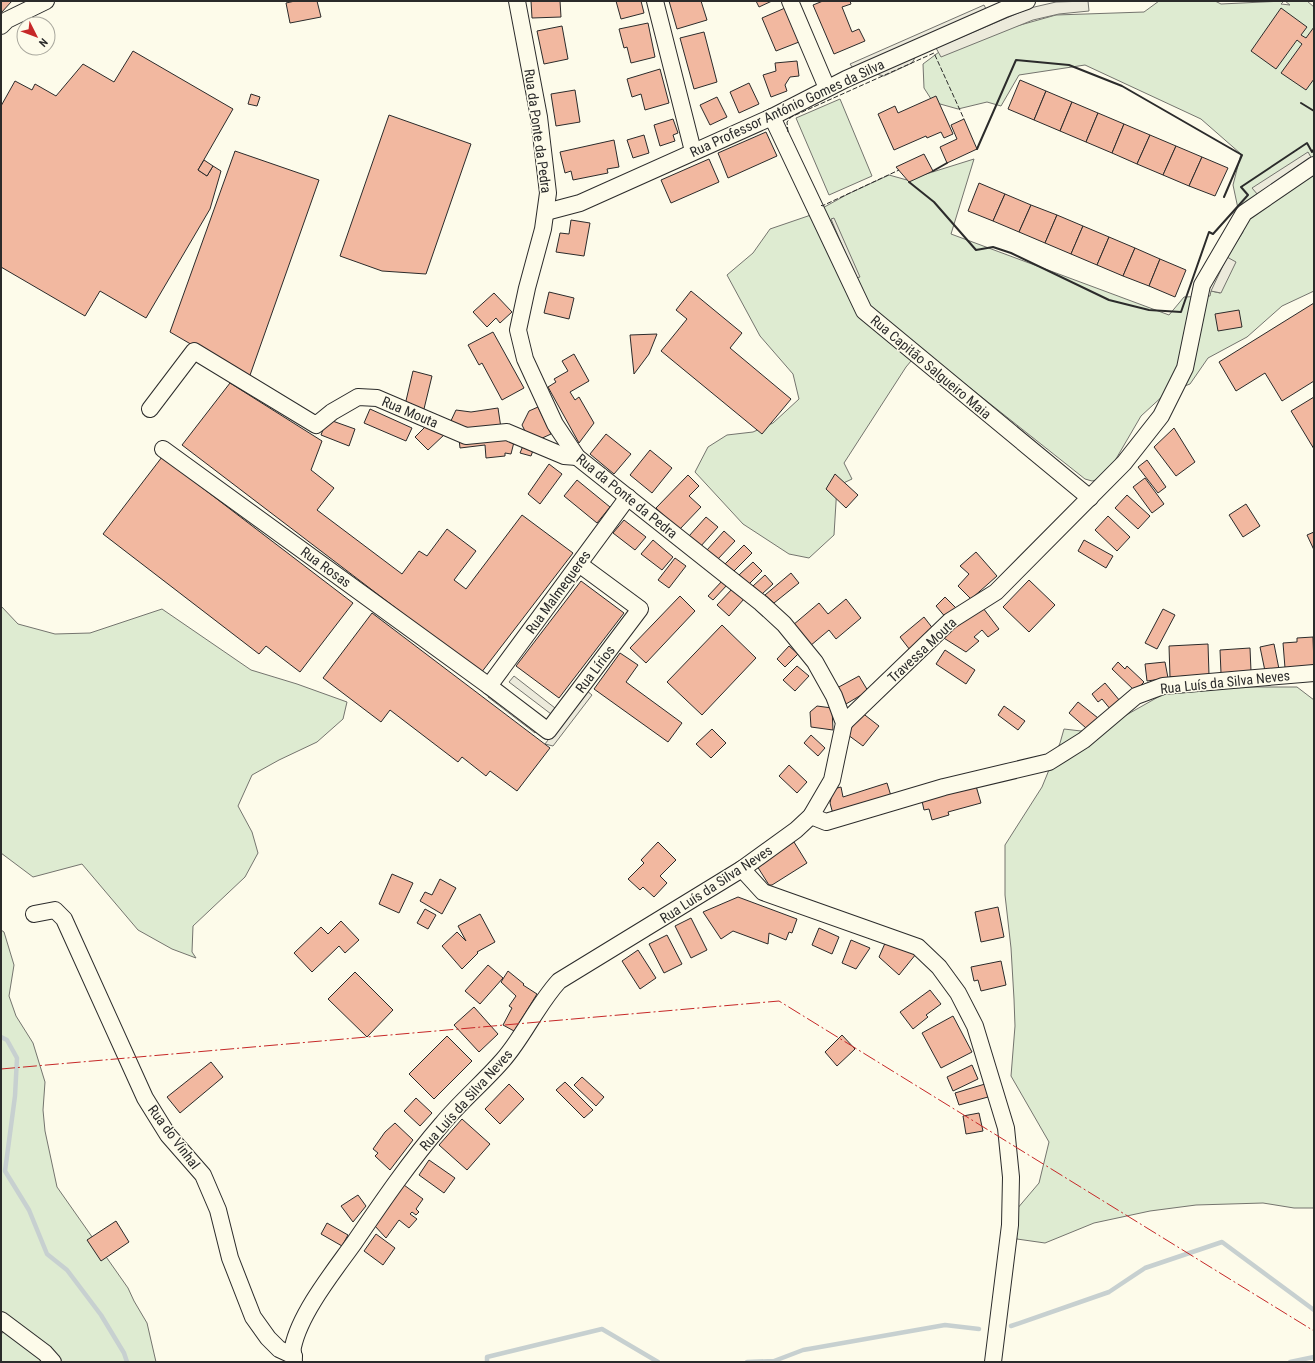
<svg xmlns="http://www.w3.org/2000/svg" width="1315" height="1363" viewBox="0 0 1315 1363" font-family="'Roboto Condensed',sans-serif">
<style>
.green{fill:#deebd1;stroke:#74746e}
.parking{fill:#eceadb;stroke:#74746e}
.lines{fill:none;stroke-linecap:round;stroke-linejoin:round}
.stream{stroke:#c7d0d0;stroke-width:4.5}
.building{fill:#f2b8a0;stroke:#2b2b2b}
.minor-casing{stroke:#2b2b2b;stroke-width:18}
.minor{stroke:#fdfbea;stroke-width:16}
.fence{stroke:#2b2b2b;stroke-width:1;stroke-dasharray:5 2;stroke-linecap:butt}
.wall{stroke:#2b2b2b;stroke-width:2}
.power{stroke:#c62828;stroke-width:1;stroke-dasharray:14 3 2 3;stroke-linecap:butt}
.labels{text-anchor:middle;stroke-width:3;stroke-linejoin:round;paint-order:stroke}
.street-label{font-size:14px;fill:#2b2b2b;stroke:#fdfbea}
</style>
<rect width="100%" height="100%" fill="#fdfbea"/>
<!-- green -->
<g class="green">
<path d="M1159 1H1215L1221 4 1284 1 1281 4 1290 5 1285 1H1307L1314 7V291L1282 306 1247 337 1208 358 1190 384 1166 393 1141 416 1113 464 1100 479 1092 481 1085 479 921 349 906 367 844 463 852 479 837 486 834 535 809 558 789 554 743 524 695 472 708 447 727 435 753 432 773 423 799 399 793 374 760 336 727 275 753 253 770 229 808 216 848 194 889 175 907 180 974 159 951 234 1169 315 1184 297 1210 296 1211 291 1220 293 1227 257 1243 232 1233 185 1241 154 1201 119 1085 65 1019 75 1001 106 987 102 958 109 933 102 924 88 923 64 943 49 999 31 1056 15 1144 12Z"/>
<path d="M840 99 872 176 829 195 796 118Z"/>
<path d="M1 606 18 624 55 634 90 633 162 609 251 670 297 684 347 702 343 719 317 742 279 760 252 775 238 806 252 832 258 853 245 877 193 926 192 952 196 958 172 949 138 930 82 864 33 877 1 853Z"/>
<path d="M1249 687H1297L1314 700V1208H1294L1263 1203 1196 1205 1150 1211 1094 1223 1045 1243 1017 1239 1011 1216 1039 1183 1049 1142 1011 1076 1015 1026 1014 999 1011 948 1005 895V845L1042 787 1060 743 1064 729 1081 731 1105 727 1167 692Z"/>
<path d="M1 930 4 932 14 965 9 996 16 1016 33 1043 45 1082 43 1110 45 1131 57 1187 128 1288 134 1301 147 1323 156 1362H1V1334L6 1330 1 1322Z"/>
</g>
<!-- parking -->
<g class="parking">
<path d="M1088 1 1089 11 1059 14 1033 20 941 57 936 48 1030 8 1056 2Z"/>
<path d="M984 5 987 11 853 68 850 64Z"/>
<path d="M916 56 912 63 884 76 876 74Z"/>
<path d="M1308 152 1312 159 1258 195 1252 188Z"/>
<path d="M834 218 860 277 856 278 831 219Z"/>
<path d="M1227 257 1236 262 1221 293 1211 291Z"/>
<path d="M514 676 555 708 551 714 509 682Z"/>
<path d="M586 690 592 695 553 746 545 744Z"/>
<path d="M492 691 540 728 535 733 488 697Z"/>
</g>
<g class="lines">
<!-- stream -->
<g class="stream">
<path d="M1 1037 7 1040 17 1058 15 1096 5 1171 29 1210 47 1254 67 1270 101 1315 124 1353 127 1362"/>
<path d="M1011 1326 1109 1292 1145 1268 1222 1242 1314 1310"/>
<path d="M487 1362V1357L602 1329 658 1362"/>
<path d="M747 1362 774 1361 803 1350 945 1325 979 1329"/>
<path d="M1290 1362 1314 1357"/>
</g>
</g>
<!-- building -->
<g class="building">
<path d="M1 1H12L1 13Z"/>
<path d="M295 1H317L321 17 290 23 286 3Z"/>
<path d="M531 1H560L561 17 532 18Z"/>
<path d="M616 1H641L644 13 621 19Z"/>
<path d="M669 1H701L707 20 677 29Z"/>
<path d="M756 1H772L759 7Z"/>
<path d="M823 1H850L851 4 842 7 852 32 859 29 865 41 834 54 813 5Z"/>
<path d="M785 8 799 42 776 51 762 18Z"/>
<path d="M1281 8 1307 27 1301 35 1306 38 1314 27V79L1306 90 1281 73 1302 44 1297 40 1276 69 1251 51Z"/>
<path d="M648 23 655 57 631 63 627 47 624 48 619 29Z"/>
<path d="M562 26 568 59 544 64 537 31Z"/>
<path d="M704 32 717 82 694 89 680 38Z"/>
<path d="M133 51 233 109 198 170 207 176 213 166 221 171 210 209 146 318 100 291 85 316 1 267V106L15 81 32 90 35 84 56 96 83 64 114 82Z"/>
<path d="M797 61 799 76 790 77 785 85 787 91 771 97 763 75 776 71 775 63Z"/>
<path d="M660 69 669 103 645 110 641 94 632 97 627 79Z"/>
<path d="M1020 80 1046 91 1034 120 1008 109Z"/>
<path d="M749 83 759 104 739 113 730 92Z"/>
<path d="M575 90 580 122 556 126 551 94Z"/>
<path d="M1046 91 1072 102 1060 131 1034 120Z"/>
<path d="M251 94 260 97 257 106 248 104Z"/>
<path d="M936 96 953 134 944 138 941 132 927 138 926 136 894 150 878 114 895 106 898 113Z"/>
<path d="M717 97 727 117 710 125 700 105Z"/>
<path d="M1072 102 1098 113 1086 142 1060 131Z"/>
<path d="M1098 113 1124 124 1112 153 1086 142Z"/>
<path d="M389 115 471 144 426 274 382 271 340 256Z"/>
<path d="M673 119 678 133 673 135 675 141 660 146 654 125Z"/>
<path d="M964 119 977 149 947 163 940 147 957 139 951 125Z"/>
<path d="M1124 124 1150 135 1137 164 1112 153Z"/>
<path d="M766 132 777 156 728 178 718 153Z"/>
<path d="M644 135 649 153 633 158 627 140Z"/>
<path d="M1150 135 1176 146 1163 175 1137 164Z"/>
<path d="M614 140 619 167 607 169 608 173 573 180 571 171 565 173 560 152Z"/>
<path d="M1176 146 1202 157 1189 186 1163 175Z"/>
<path d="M235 151 319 180 249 378 170 332Z"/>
<path d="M924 154 933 171 909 182 896 167Z"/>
<path d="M1202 157 1228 168 1215 196 1189 186Z"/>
<path d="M709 159 719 182 671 203 661 180Z"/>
<path d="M204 160 213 166 207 176 198 170Z"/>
<path d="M979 183 1005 194 993 221 968 211Z"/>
<path d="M1005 194 1031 205 1019 232 993 221Z"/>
<path d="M1031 205 1057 215 1045 243 1019 232Z"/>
<path d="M1057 215 1083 226 1071 254 1045 243Z"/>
<path d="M571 220 590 223 584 256 556 252 560 233 569 234Z"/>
<path d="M1083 226 1109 237 1097 265 1071 254Z"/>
<path d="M1109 237 1135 248 1123 276 1097 265Z"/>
<path d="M1135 248 1160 259 1149 286 1123 276Z"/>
<path d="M1160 259 1186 270 1175 297 1149 286Z"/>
<path d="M691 291 742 333 730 348 791 399 762 434 661 351 687 319 676 310Z"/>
<path d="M549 292 574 298 569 319 544 313Z"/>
<path d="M494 293 512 312 500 323 496 318 487 327 473 312Z"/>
<path d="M1314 303V381L1282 401 1265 373 1236 391 1219 362Z"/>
<path d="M1239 310 1242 327 1218 331 1215 314Z"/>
<path d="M493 332 524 388 502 400 482 363 479 365 468 345Z"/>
<path d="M657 334 649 354 634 374 630 335Z"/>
<path d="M574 354 589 381 570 392 575 400 579 397 594 423 579 443 548 387 556 382 554 379 568 371 562 361Z"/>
<path d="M413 371 432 376 423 413 405 405Z"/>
<path d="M230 383 322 441 311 470 334 488 317 510 402 574 419 551 427 556 447 529 476 551 454 580 466 589 522 515 573 553 481 673 182 445Z"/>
<path d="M1314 397V449L1291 411Z"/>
<path d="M538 407 551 434 538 440 528 437 522 425 529 411Z"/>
<path d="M498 408 501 428 467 432 449 425 456 410 471 412Z"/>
<path d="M370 409 412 428 406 441 364 423Z"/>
<path d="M327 419 355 429 349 446 321 435Z"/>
<path d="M430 422 445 434 428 450 415 437Z"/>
<path d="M1174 428 1195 462 1176 476 1154 447Z"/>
<path d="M606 434 631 454 614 474 590 454Z"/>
<path d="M515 438 511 454 505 453V456L486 458 485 445 460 448 459 439Z"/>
<path d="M525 441 535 445 531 456 520 453Z"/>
<path d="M650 450 672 468 652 493 630 475Z"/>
<path d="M162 457 353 603 300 672 266 646 259 654 103 534Z"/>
<path d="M1147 460 1166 487 1158 493 1138 467Z"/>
<path d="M549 464 562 474 540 504 528 494Z"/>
<path d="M835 474 858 495 846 508 826 489Z"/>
<path d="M688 475 699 486 689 496 701 507 679 530 656 508Z"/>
<path d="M1145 478 1164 504 1152 513 1133 487Z"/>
<path d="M577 480 610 507 597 523 564 496Z"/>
<path d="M1127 495 1150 516 1138 529 1115 508Z"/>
<path d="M1246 504 1260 526 1243 537 1229 515Z"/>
<path d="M1108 516 1130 537 1117 551 1095 530Z"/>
<path d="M706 517 718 527 700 547 689 536Z"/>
<path d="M624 520 646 537 635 550 613 533Z"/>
<path d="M724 531 735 541 717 560 707 550Z"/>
<path d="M1314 532V550L1307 535Z"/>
<path d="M653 540 673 557 662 570 641 554Z"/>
<path d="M1084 540 1113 556 1106 568 1078 551Z"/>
<path d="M744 545 752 553 733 572 724 565Z"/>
<path d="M976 552 997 576 971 599 958 586 969 574 960 566Z"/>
<path d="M675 558 686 566 669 588 658 580Z"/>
<path d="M753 562 762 571 749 584 739 575Z"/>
<path d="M791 573 799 583 774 603 765 595Z"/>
<path d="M765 575 773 584 762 594 753 586Z"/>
<path d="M723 580 728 584 713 600 708 596Z"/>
<path d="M1029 580 1055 605 1029 632 1003 607Z"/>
<path d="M581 581 624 613 559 698 516 666Z"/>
<path d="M733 588 744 599 729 616 717 605Z"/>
<path d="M680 596 695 611 646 663 630 648Z"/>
<path d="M945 597 957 609 947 619 936 606Z"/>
<path d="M846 599 861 618 836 639 829 630 810 646 793 625 819 603 828 614Z"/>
<path d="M980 604 999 629 988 637 982 630 974 637 979 641 966 652 939 635Z"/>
<path d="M1163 609 1175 615 1157 649 1145 643Z"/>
<path d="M372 613 550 748 517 791 490 771 486 776 462 757 458 762 390 710 381 722 323 678Z"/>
<path d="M924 617 934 630 910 650 900 637Z"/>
<path d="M722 625 756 658 702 715 667 682Z"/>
<path d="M1313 637 1314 665 1285 668 1283 643 1297 642V638Z"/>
<path d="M1208 644 1209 675 1170 677 1169 646Z"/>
<path d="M1274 644 1279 669 1265 671 1260 647Z"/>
<path d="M789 646 798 654 785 667 777 659Z"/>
<path d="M1250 648 1251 671 1221 673 1220 650Z"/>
<path d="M945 650 975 670 966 684 936 664Z"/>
<path d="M620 653 638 665 626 682 682 723 668 742 594 689Z"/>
<path d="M1118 662 1125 669 1127 666 1144 682 1135 691 1112 669Z"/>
<path d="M1165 662 1168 678 1147 681 1145 664Z"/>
<path d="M797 666 809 676 795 691 783 680Z"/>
<path d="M859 676 868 691 846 704 837 688Z"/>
<path d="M1105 683 1120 701 1111 710 1102 699 1098 702 1092 694Z"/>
<path d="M1078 702 1098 718 1086 728 1069 713Z"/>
<path d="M817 706 832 708 833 730 811 727 810 712Z"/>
<path d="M1004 706 1025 721 1018 730 998 715Z"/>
<path d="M861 712 879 726 863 746 844 732Z"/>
<path d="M712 729 726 743 711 758 696 744Z"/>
<path d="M811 735 825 748 818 756 804 743Z"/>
<path d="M789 765 807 782 797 793 779 776Z"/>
<path d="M887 783 891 796 833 814 830 803 833 789 841 787 843 797Z"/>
<path d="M976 786 981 803 948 812 949 815 932 820 929 809 924 810 922 801Z"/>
<path d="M658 842 676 860 660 876 667 883 654 897 643 887 640 890 628 879 644 863 641 860Z"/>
<path d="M794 842 807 863 772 885H769L757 866Z"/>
<path d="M392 874 413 883 399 913 379 904Z"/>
<path d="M440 879 456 888 442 914 420 901 425 892 432 895Z"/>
<path d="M738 897 797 919 792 933 789 932 786 940 769 933 768 944 733 931 721 939 703 912Z"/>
<path d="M998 907 1004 937 981 942 975 912Z"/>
<path d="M425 909 436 915 428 929 417 923Z"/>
<path d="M480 914 495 942 477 952 478 953 462 969 442 946 457 932 466 941 458 926Z"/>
<path d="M691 918 707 950 691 958 675 926Z"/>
<path d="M341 921 359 940 345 953 339 946 312 972 294 953 321 927 328 934Z"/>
<path d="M819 928 839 937 832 954 812 945Z"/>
<path d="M667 935 682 964 664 973 649 944Z"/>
<path d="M851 940 870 948 856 969 842 963Z"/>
<path d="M886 941 916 954 899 975 879 957Z"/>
<path d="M638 950 656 978 640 989 622 961Z"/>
<path d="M1001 961 1006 985 981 991 978 980 974 981 971 967Z"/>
<path d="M488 965 503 978 480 1004 465 991Z"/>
<path d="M508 971 524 984 523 985 537 994 514 1031 503 1025 512 1008 509 1006 516 996 501 982Z"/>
<path d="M355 972 393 1010 367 1037 328 999Z"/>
<path d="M930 990 941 1004 926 1015 928 1017 913 1029 900 1012Z"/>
<path d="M474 1007 498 1034 479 1052 454 1025Z"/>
<path d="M953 1016 972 1052 941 1068 922 1033Z"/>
<path d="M842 1035 855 1049 837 1066 825 1052Z"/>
<path d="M447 1036 472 1061 434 1099 409 1074Z"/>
<path d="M211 1062 223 1077 180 1113 167 1097Z"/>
<path d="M972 1065 978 1079 953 1091 947 1077Z"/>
<path d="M582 1077 604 1097 596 1106 574 1085Z"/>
<path d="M565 1082 593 1110 584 1118 556 1090Z"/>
<path d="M509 1084 524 1099 500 1124 485 1109Z"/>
<path d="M985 1084 988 1097 959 1105 955 1093Z"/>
<path d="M416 1098 432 1113 420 1126 404 1111Z"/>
<path d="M979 1113 983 1131 966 1134 963 1116Z"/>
<path d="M462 1119 490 1144 467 1170 439 1145Z"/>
<path d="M395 1123 413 1140 390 1170 375 1156 378 1153 373 1149 385 1132Z"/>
<path d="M429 1160 455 1178 444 1193 419 1175Z"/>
<path d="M404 1185 423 1199 416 1209 419 1212 416 1215 412 1212 410 1214 417 1219 409 1228 399 1220 386 1238 374 1225Z"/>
<path d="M358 1195 366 1206 353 1222 341 1206Z"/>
<path d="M116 1221 129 1242 101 1261 87 1240Z"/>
<path d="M327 1223 348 1235 342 1246 321 1234Z"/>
<path d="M376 1234 395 1248 383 1265 364 1251Z"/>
</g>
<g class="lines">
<defs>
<g id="minor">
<path d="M655 1 693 151"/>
<path d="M790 1 827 88"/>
<path d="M1 26 7 20 46 1"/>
<path d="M772 117 864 311 1090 498"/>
<path d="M546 212 580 203 772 117 846 79 1005 9 1027 1"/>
<path d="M150 409 194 351 316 425 332 412 358 397 377 398 466 436 507 432 564 456 577 457"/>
<path d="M163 449 489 686 548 731 640 609 579 564"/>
<path d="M489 686 628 497"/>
<path d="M844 723 950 621 996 592 1124 463 1161 416 1185 368 1202 285 1244 213 1314 165"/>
<path d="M811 816 826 822 944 787 1049 762 1084 740 1136 696 1163 686 1314 673"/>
<path d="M742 869 763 892 918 947 939 967 958 993 975 1026 1006 1128 1011 1177 1010 1225 993 1362"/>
<path d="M34 914 55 910 64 919 145 1098 168 1135 203 1175 218 1210 230 1258 253 1317 268 1338 279 1349 294 1356"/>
<path d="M1 1320 45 1353 53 1362"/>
<path d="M294 1362C294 1357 292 1351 293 1347 300 1313 334 1271 354 1243 382 1202 410 1161 442 1124 461 1101 484 1082 503 1060 524 1036 537 1005 559 981L742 869 796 830 811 816 832 780 844 723 834 696 815 662 784 624 761 603 577 457 555 424 525 359 518 330 527 288 543 229 548 193 539 117 517 1"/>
</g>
</defs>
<!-- minor casing -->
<use href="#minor" class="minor-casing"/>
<!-- minor -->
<use href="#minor" class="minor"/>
<!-- fence -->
<g class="fence">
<path d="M788 132 787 122 791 117 934 53 964 119"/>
<path d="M821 205 822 206 899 170"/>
</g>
<!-- wall -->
<g class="wall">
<path d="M1301 103 1314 111"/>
<path d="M977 149 1016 60 1069 65 1122 86 1242 155 1224 197"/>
<path d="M933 171 947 163"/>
<path d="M909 182 934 202 976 250 993 247 1011 253 1109 300 1149 310 1181 312 1209 232 1213 234 1248 195 1241 187 1307 143 1312 152 1314 149"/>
</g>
<!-- power -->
<path class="power" d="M1 1069 779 1001 1314 1331"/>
</g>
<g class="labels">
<!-- street labels -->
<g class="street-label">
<text transform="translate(787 108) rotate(-25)" y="5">Rua Professor António Gomes da Silva</text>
<text transform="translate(538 131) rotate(82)" y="5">Rua da Ponte da Pedra</text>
<text transform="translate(931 367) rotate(40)" y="5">Rua Capitão Salgueiro Maia</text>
<text transform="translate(410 412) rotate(23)" y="5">Rua Mouta</text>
<text transform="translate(627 496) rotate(39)" y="5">Rua da Ponte da Pedra</text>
<text transform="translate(326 567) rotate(36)" y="5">Rua Rosas</text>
<text transform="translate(558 592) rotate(-54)" y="5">Rua Malmequeres</text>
<text transform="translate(922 650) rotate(-43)" y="5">Travessa Mouta</text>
<text transform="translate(595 669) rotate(-53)" y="5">Rua Lírios</text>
<text transform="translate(1225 682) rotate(-6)" y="5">Rua Luís da Silva Neves</text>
<text transform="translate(716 884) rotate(-33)" y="5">Rua Luís da Silva Neves</text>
<text transform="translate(466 1100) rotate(-48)" y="5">Rua Luís da Silva Neves</text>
<text transform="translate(174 1137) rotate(53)" y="5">Rua do Vinhal</text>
</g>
</g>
<!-- border -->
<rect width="1315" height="1363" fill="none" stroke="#2b2b2b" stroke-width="4"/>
<!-- north arrow -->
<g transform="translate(36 36) rotate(132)"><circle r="19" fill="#fdfbea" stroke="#a9a89e"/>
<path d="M0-3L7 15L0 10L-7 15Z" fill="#c62828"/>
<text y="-6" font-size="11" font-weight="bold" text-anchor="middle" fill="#2b2b2b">N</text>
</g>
</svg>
